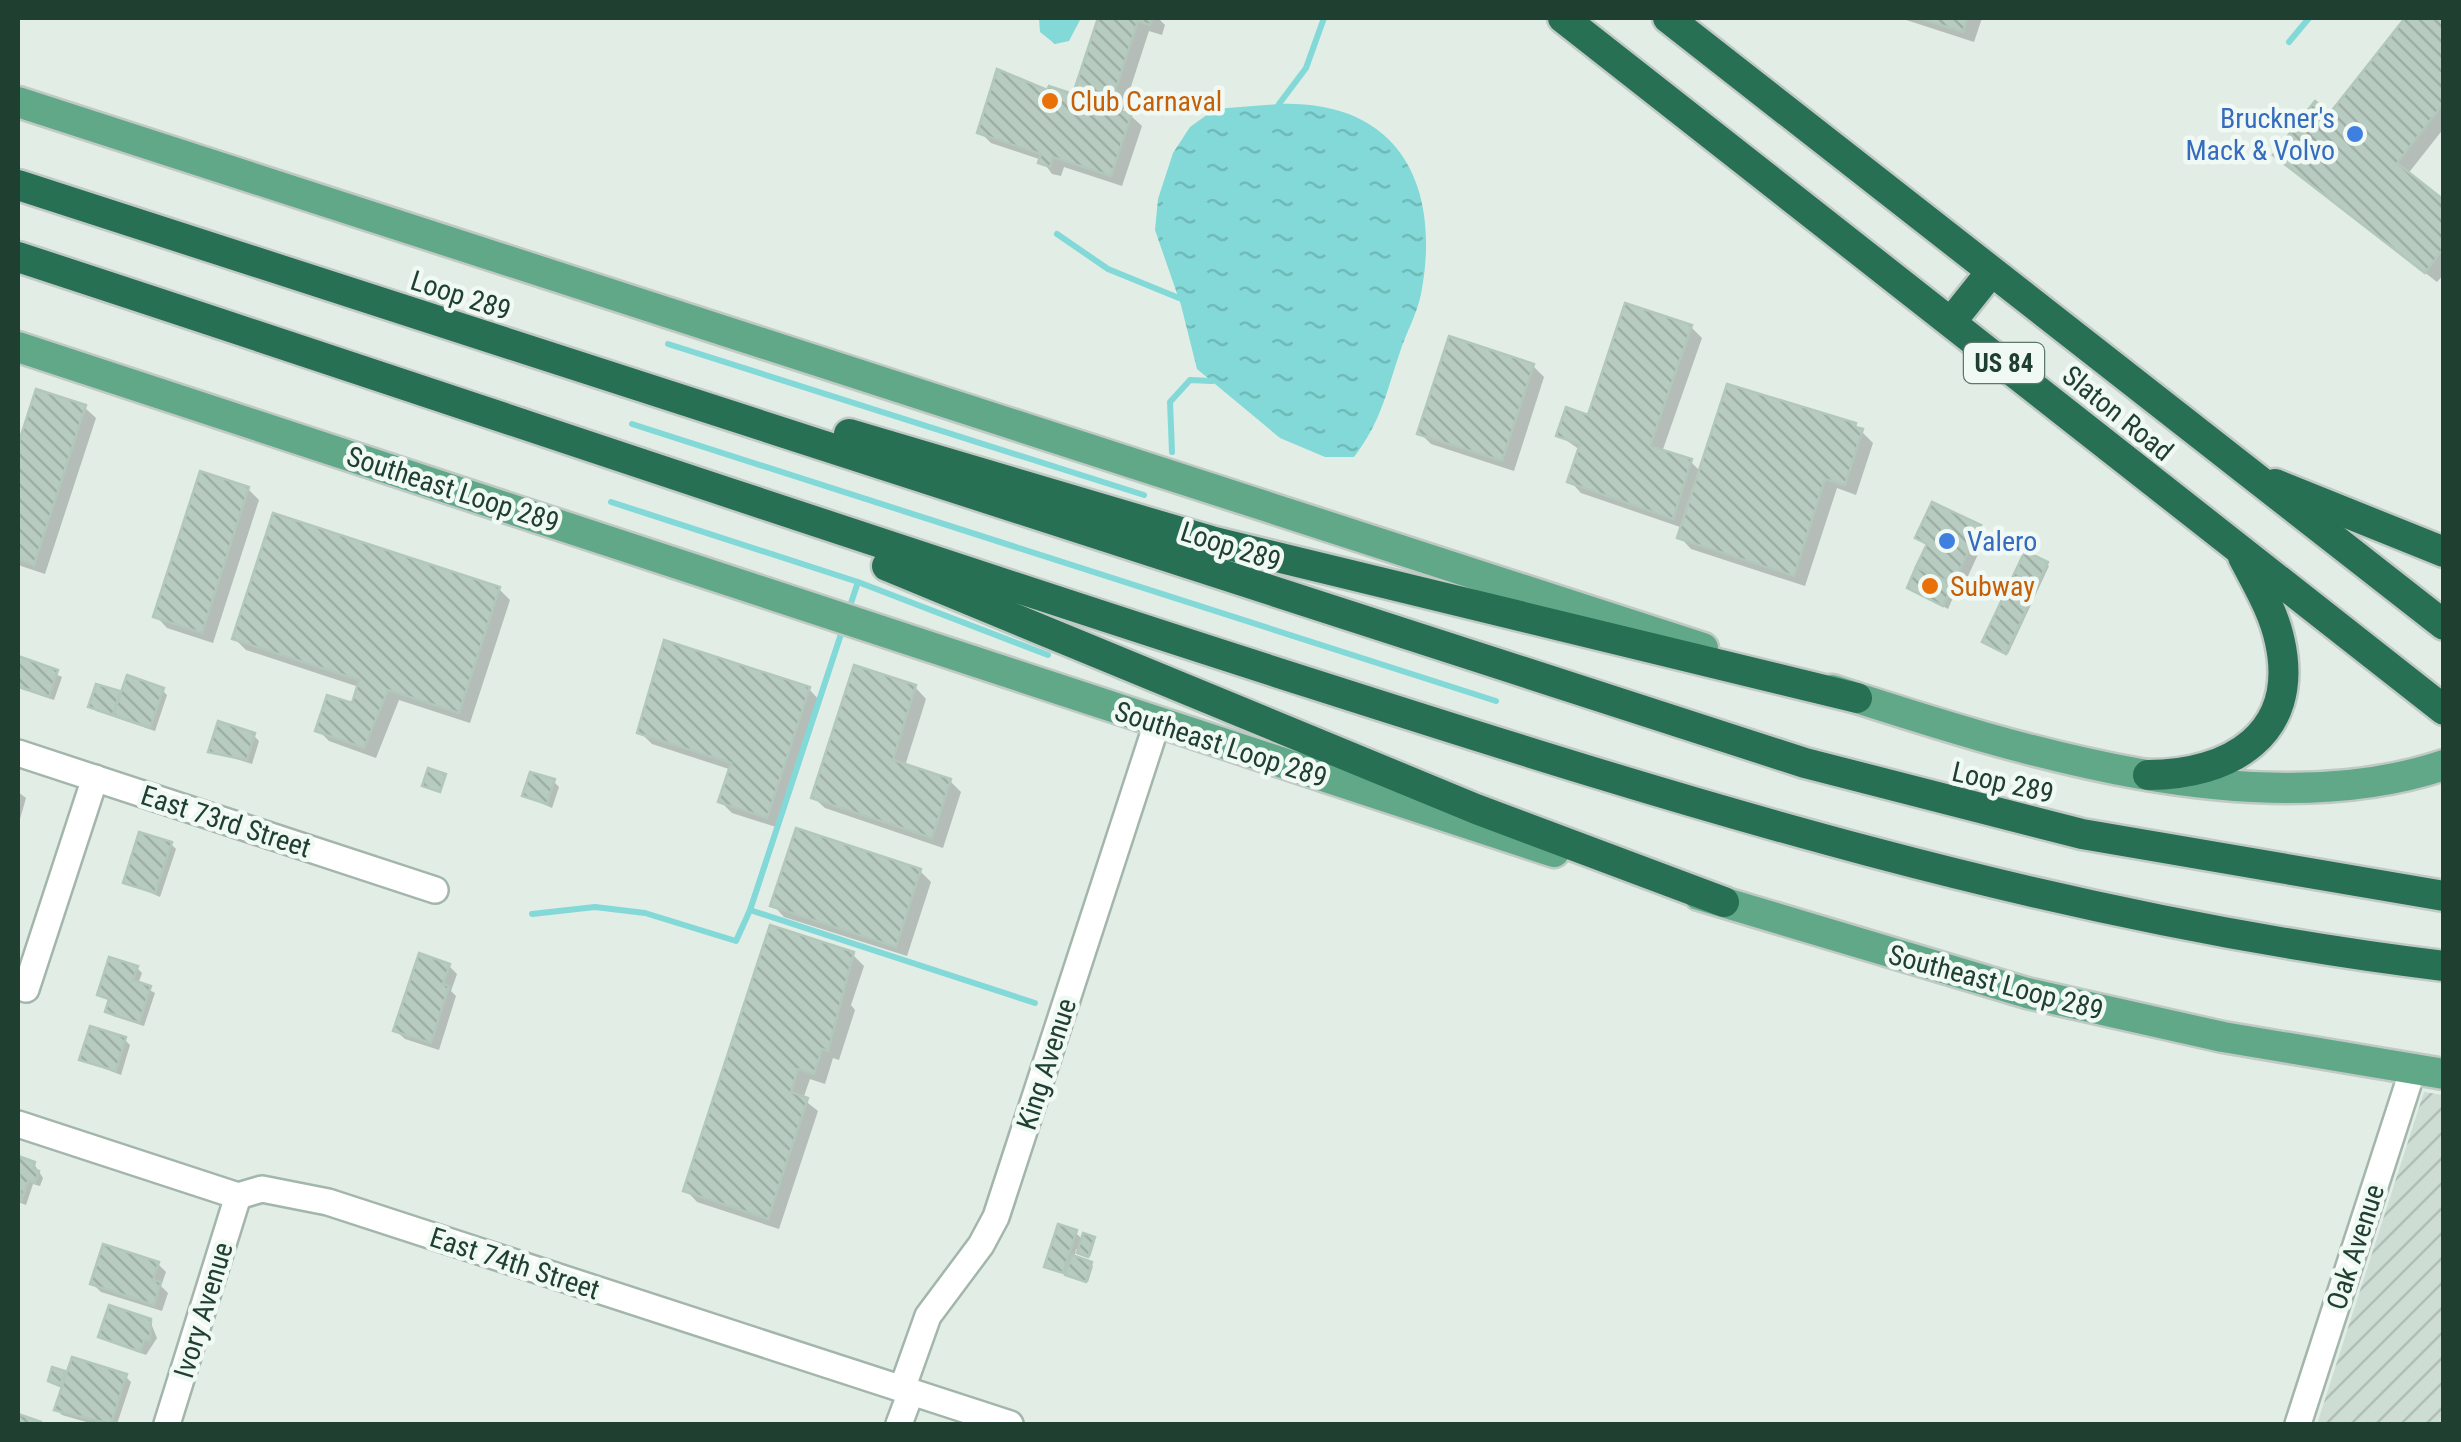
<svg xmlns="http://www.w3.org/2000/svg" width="2461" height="1442" viewBox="0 0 2461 1442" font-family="'Roboto Condensed',sans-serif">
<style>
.industrial{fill:url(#industrial-furrows)}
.water{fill:url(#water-ripples)}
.shadow{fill:#0003}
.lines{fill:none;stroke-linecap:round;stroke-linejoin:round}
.stream{stroke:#82d9d7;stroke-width:6}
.building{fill:url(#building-back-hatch);stroke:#b2c8bb;stroke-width:2.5}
.minor-casing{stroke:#a3b6ab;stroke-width:30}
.major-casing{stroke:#c0cac5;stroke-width:35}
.highway-casing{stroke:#c0cac5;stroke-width:35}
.minor{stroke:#fff;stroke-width:25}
.major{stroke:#60a888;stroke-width:30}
.highway{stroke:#277054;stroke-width:30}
.food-dot{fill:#e8710a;stroke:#f1f9f4;stroke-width:4}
.shop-dot{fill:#3f7fe0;stroke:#f1f9f4;stroke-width:4}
.labels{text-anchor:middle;stroke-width:9;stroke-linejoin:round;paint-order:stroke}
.shield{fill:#f1f9f4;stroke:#5e786c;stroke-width:2.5}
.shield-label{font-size:25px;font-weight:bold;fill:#1f4031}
.food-label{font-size:28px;fill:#c56008;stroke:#f1f9f4;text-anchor:start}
.shop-label{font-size:28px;fill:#366cbe;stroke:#f1f9f4;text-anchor:end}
.street-label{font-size:28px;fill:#1f4031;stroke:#f1f9f4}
</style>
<defs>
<pattern id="industrial-furrows" width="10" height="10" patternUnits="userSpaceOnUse" patternTransform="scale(2.5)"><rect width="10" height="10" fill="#ceddd4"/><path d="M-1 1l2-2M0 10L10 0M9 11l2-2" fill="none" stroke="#b0bfb6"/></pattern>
<pattern id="water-ripples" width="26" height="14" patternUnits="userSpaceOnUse" patternTransform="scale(2.5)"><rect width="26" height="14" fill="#82d9d7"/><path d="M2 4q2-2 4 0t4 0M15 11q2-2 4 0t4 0" fill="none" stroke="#70bbb9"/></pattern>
<pattern id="building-back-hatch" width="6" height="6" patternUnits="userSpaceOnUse" patternTransform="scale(2.5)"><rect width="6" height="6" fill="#b8cbc0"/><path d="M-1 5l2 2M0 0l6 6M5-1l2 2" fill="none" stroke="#9eafa5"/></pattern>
</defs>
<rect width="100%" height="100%" fill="#e1ede5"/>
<!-- industrial -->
<path class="industrial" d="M2424 1092 2443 1095V1424H2317Z"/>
<!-- water -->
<g class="water">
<path d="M1039 18H1081L1069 41 1055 44 1040 32Z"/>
<path d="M1279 104C1399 100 1442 185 1421 294 1417 314 1406 333 1400 352 1386 393 1381 422 1354 457H1325L1280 438 1197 369 1181 305 1155 230 1158 199 1173 153 1190 127 1215 109Z"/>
</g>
<!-- shadow -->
<g class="shadow">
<path d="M1100 18H1158L1165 25 1162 35 1149 31 1122 114 1130 115 1142 126 1122 186 1064 167 1061 176 1052 174 1042 160 991 143 980 132 1049 93 1075 97Z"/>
<path d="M1900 18H1982L1974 42Z"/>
<path d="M2408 18H2444V128L2407 175 2444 203V274L2437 282 2288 166Z"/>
<path d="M1691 327 1702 338 1662 452 1691 462 1701 472 1855 425 1873 443 1856 495 1837 488 1805 586 1691 549 1680 537 1683 528 1581 493 1570 481 1580 450 1559 435 1589 418Z"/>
<path d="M1533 366 1544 377 1514 471 1431 444 1420 433Z"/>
<path d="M37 392 84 407 96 418 45 574 18 565V453Z"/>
<path d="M248 489 259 500 213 643 167 628 156 616Z"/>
<path d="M1979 527 1987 535 1962 589 1950 578 1956 591 1948 609 1910 588 1929 547 1918 537Z"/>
<path d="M2026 555 2049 566 2008 654 1987 644Z"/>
<path d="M499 589 510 600 470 723 399 700 376 758 329 741 318 730 353 706 359 687 246 650 235 639Z"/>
<path d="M18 658 62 677 54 700 18 688Z"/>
<path d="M98 687 123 695 162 690 167 695 155 731 96 711 91 706Z"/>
<path d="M915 687 926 699 905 766 950 781 961 792 943 848 825 808 813 797Z"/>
<path d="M809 689 820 701 779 828 732 813 721 802 732 770 652 744 640 732Z"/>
<path d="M254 736 259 741 252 764 211 751Z"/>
<path d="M554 782 559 787 552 808 525 796Z"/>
<path d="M18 792 26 798 18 826Z"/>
<path d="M171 844 176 849 160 897 126 882Z"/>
<path d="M920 871 931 882 907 956 784 917 773 905Z"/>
<path d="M852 954 864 966 851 1005 855 1010 839 1060 833 1058 825 1084 810 1079 803 1099 818 1111 779 1229 697 1202 686 1190Z"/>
<path d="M449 966 457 974 451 991 456 996 439 1050 405 1039 396 1031Z"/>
<path d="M137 968 142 973 138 984 155 993 144 1026 113 1016 108 1011 111 1001 100 994Z"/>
<path d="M125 1040 130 1045 121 1075 82 1060Z"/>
<path d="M18 1159 34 1164 43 1178 40 1186 33 1184 26 1205 18 1202Z"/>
<path d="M1075 1232 1084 1241H1095L1090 1257 1076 1249 1074 1259 1093 1266 1088 1282 1047 1267Z"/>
<path d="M158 1264 166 1272 161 1286 168 1293 162 1311 101 1292 92 1283Z"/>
<path d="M150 1321 157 1338 146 1355 101 1337Z"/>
<path d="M64 1373 68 1377H126L131 1382 117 1424H93L62 1415 57 1410 65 1387 52 1383Z"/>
</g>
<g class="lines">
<!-- stream -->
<g class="stream">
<path d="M2289 42 2309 18"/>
<path d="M1279 104 1306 68 1324 18"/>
<path d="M1057 234 1108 269 1179 298"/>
<path d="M668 344 1144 495"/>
<path d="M632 424 1496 701"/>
<path d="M1172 452 1170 402 1190 380 1212 381"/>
<path d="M611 502 858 582"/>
<path d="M849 609 858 582 1048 655"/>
<path d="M844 625 750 910 1035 1003"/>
<path d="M532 914 595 907 645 913 736 941 750 910"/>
</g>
</g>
<!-- building -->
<g class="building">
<path d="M1098 18H1153L1150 25 1138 21 1109 110 1132 113 1111 176 1053 157 1050 167 1038 163 1041 154 977 133 997 69 1047 90 1049 86 1073 94Z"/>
<path d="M1918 18H1967L1963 32Z"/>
<path d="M2405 18H2444V103L2397 163 2444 200V248L2425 273 2273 155 2315 101 2330 113Z"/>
<path d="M1625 303 1692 325 1650 446 1692 459 1673 519 1567 482 1580 444 1556 436 1566 407 1588 415Z"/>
<path d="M1449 336 1534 364 1502 461 1417 434Z"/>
<path d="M1727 384 1856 423 1855 427 1863 429 1845 485 1825 479 1794 576 1677 538Z"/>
<path d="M36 389 86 405 34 565 18 559V445Z"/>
<path d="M200 471 249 487 202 633 153 617Z"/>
<path d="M1932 502 1981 525 1953 584 1916 567 1927 544 1915 538Z"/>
<path d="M273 513 500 587 459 713 388 690 364 748 315 731 327 695 352 703 359 680 232 639Z"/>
<path d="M2025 551 2048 562 2006 654 1982 642Z"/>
<path d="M1916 567 1953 584 1943 606 1907 588Z"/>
<path d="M664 640 810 687 767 818 718 802 731 763 637 733Z"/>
<path d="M18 656 58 670 49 697 18 686Z"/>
<path d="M854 665 916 685 893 760 951 779 932 838 811 798Z"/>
<path d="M127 675 164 688 150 728 113 715Z"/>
<path d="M96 684 120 691 113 715 88 707Z"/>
<path d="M218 721 255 733 247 760 208 752Z"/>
<path d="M428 768 446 774 440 792 422 786Z"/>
<path d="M530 772 555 779 547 804 522 796Z"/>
<path d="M796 828 921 869 896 947 770 906Z"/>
<path d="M139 832 172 842 155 893 123 883Z"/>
<path d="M770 925 854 952 828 1051 822 1049 814 1074 798 1069 791 1092 808 1098 768 1219 683 1191Z"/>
<path d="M419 953 450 964 443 984 449 986 431 1043 393 1031Z"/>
<path d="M109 957 138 966 133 980 151 986 139 1023 105 1012 109 999 97 995Z"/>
<path d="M90 1026 126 1037 116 1071 79 1060Z"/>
<path d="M18 1156 35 1162 33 1169 39 1171 35 1183 28 1181 21 1202Z"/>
<path d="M1058 1224 1077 1230 1063 1273 1044 1267Z"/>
<path d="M1083 1233 1095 1237 1088 1257 1077 1253Z"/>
<path d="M103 1244 159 1262 153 1280 161 1282 154 1305 90 1284Z"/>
<path d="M1072 1255 1092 1262 1086 1282 1065 1275Z"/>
<path d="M109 1305 151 1319 150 1341 144 1340 141 1352 98 1337Z"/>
<path d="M72 1357 127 1374 111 1424 54 1410Z"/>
<path d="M52 1367 65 1371 60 1386 48 1381Z"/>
<path d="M18 1414 41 1422V1424H18Z"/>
</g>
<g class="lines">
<defs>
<g id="minor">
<path d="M18 753 435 890"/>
<path d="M26 989 95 778"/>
<path d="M18 1124 238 1196 262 1189 328 1202 1010 1424"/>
<path d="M902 1389 928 1316 981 1245 996 1217 1157 723"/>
<path d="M167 1424 238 1196"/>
<path d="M899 1424 911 1392"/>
<path d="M2298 1424 2413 1069"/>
</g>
<g id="major">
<path d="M18 102 1703 648"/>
<path d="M18 347 1554 852"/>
<path d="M1832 690C2015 749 2256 828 2444 765"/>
<path d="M1699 895 2027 993 2223 1037 2444 1074"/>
</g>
<g id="highway">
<path d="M1563 18 2444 710"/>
<path d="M1668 18 2444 625"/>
<path d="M18 185 1805 763 2082 834 2444 896"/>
<path d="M18 257C449 398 878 545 1310 683 1682 802 2054 919 2444 966"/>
<path d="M1951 322 1991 272"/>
<path d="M849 434 1211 541 1857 698"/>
<path d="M2275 484 2444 552"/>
<path d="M887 566 1476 809 1724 902"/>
<path d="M2148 775C2230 775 2300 734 2280 642 2274 612 2257 584 2243 557"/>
</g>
</defs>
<!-- minor casing -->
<use href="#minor" class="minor-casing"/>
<!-- major casing -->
<use href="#major" class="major-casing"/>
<!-- highway casing -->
<use href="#highway" class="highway-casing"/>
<!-- minor -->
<use href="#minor" class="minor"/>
<!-- major -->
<use href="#major" class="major"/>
<!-- highway -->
<use href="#highway" class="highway"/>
</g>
<!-- markers -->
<g class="food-dot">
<circle cx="1050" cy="101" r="10"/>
<circle cx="1930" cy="586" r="10"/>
</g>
<g class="shop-dot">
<circle cx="2355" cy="134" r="10"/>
<circle cx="1947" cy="541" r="10"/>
</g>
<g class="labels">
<!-- shield labels -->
<rect class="shield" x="1964" y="343" width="80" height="40" rx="8"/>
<g class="shield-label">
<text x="2004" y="372">US 84</text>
</g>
<!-- food labels -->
<g class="food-label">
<text x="1070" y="111">Club Carnaval</text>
<text x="1950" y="596">Subway</text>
</g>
<!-- shop labels -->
<g class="shop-label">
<text x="2335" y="128">Bruckner's<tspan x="2335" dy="32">Mack &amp; Volvo</tspan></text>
<text x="1967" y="551" text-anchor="start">Valero</text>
</g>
<!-- street labels -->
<g class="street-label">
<text transform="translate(461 295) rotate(18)" y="10">Loop 289</text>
<text transform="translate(2118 413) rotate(39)" y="10">Slaton Road</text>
<text transform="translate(453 489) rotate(18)" y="10">Southeast Loop 289</text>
<text transform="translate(1231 546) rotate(18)" y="10">Loop 289</text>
<text transform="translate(1221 744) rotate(18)" y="10">Southeast Loop 289</text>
<text transform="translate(2003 782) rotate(13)" y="10">Loop 289</text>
<text transform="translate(226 821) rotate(18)" y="10">East 73rd Street</text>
<text transform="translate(1996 982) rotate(15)" y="10">Southeast Loop 289</text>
<text transform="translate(1046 1064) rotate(-72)" y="10">King Avenue</text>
<text transform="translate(2355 1247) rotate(-72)" y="10">Oak Avenue</text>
<text transform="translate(515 1263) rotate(18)" y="10">East 74th Street</text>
<text transform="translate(203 1310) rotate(-73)" y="10">Ivory Avenue</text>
</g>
</g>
<!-- border -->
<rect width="2461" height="1442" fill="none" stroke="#1f4031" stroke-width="40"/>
</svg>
